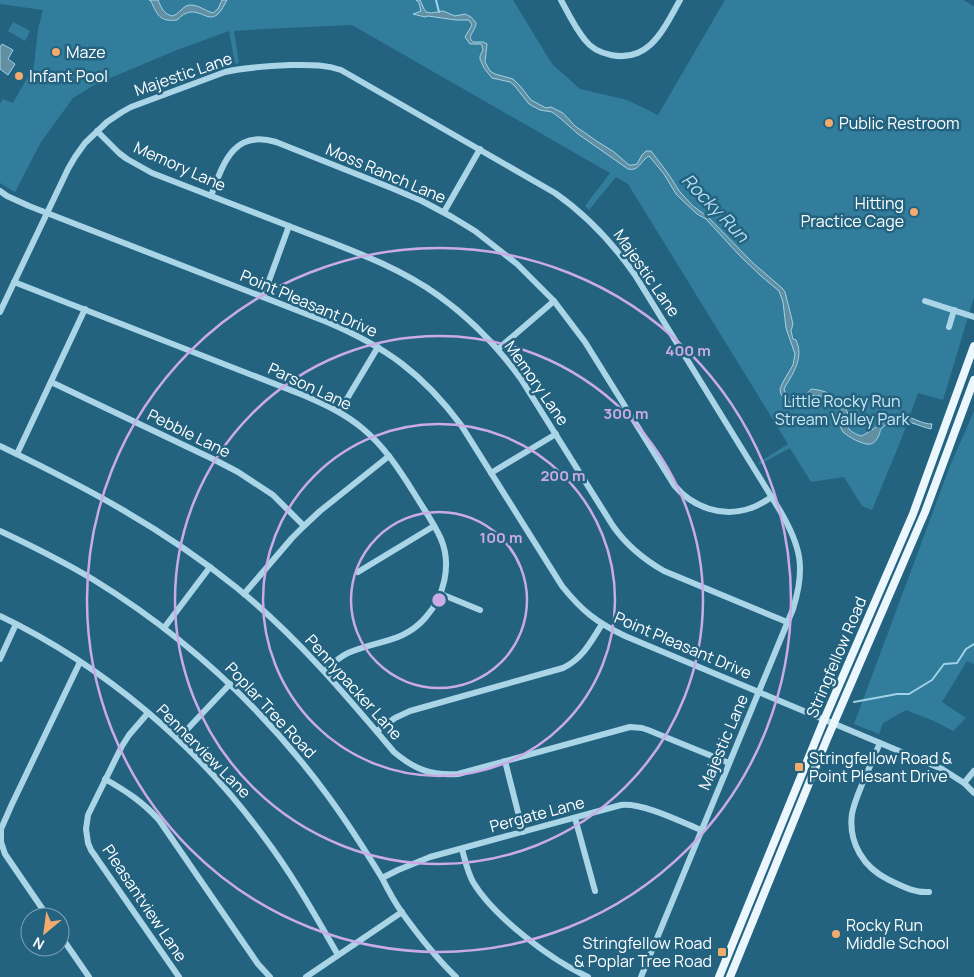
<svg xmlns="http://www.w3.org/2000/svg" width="974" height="977" viewBox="0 0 974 977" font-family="Manrope,sans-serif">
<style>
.green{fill:#337d9c}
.water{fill:#628fa2;stroke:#9ed3e8}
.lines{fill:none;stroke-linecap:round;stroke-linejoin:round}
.stream{stroke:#9ed3e8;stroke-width:2}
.minor{stroke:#aad5e7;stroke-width:6}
.major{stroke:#ebf7fd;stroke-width:8}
.ring{fill:none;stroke:#caabe5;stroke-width:2.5}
.poi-dot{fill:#f2aa6d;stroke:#236380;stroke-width:2}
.labels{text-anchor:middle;stroke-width:5;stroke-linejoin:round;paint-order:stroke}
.poi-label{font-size:16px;fill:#fff;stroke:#236380;text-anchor:start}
.street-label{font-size:16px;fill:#fff;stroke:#236380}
.park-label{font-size:16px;fill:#cde9f5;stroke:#236380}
.water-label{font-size:18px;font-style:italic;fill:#b5deef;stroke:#236380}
.centre{fill:#caabe5;stroke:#236380;stroke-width:2.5}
.ring-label{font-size:15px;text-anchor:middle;font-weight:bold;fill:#caabe5;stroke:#236380;stroke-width:5;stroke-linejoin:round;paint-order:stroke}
</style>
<rect width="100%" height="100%" fill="#236380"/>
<!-- green -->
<g class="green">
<path d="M0 0H513L552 64 580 89 627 100 658 115 725 0H963L974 6V297L943 400 918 393 901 440 872 510 862 506 844 477 811 482 790 448 759 465 758 463 788 444 628 184 616 177 589 210 585 206 610 173 352 25 263 29 234 31 239 63 235 64 229 31 177 50 96 84 73 98 41 142 15 192 0 183V104L3 99 13 103 34 66 38 29 43 10 0 4Z"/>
<path d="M13 22 30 31 25 41 8 31Z"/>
<path d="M974 411V664L967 661 942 702 966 718 953 731 934 721 906 710 883 723 879 734 854 724 950 466Z"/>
</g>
<!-- water -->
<g class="water">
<path d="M149 0H158C161 7 164 15 173 16 178 14 181 9 186 6 195 2 205 11 213 13L218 9 222 0H227C224 5 222 10 218 14 206 25 196 0 177 20 160 22 157 15 151 1Z"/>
<path d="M416 0H420L424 9 426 12 431 13 443 11 455 16 465 14 471 17 476 23C476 31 466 36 473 42H483L487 44 485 62 490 71 495 74 513 79 521 87 531 100 546 108 551 107 563 113 575 126 598 142 614 152 629 165H632L637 164 642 155 646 151H651L667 172 680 192 693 206 708 217 753 263 782 288 785 292 793 324 791 331 793 339 796 340C804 357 794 372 785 387L784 389 789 402 801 401 811 389C827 390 843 398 848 414 849 418 847 423 848 427 850 432 856 434 861 436 876 430 887 414 905 416 914 418 922 424 932 424L931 429C918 426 905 418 892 422 889 423 884 425 882 428 879 432 881 430 879 435 875 445 869 446 860 442 854 440 848 436 843 432L840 426 845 415C842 412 841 407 838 404 833 397 817 394 810 396L808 399 809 401 803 406H791L788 405 781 394 780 389 783 382 793 365 795 354 786 328 783 302 779 291 761 276 740 256 706 219 697 214 681 199 676 194 664 174 649 156C641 160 639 172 628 169L578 134 560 118 552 112 540 110 529 104 514 85 510 82 492 78 484 68 480 59V56L483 50 482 46 481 44H470L465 37 472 25 469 20H456L428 16 425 17 413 14 421 11 419 3Z"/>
<path d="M2 44 13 50 8 59 15 64 8 75 0 69V47Z"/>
</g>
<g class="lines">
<!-- stream -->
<g class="stream">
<path d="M436 0 439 12"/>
<path d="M854 702 897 694H909L932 680 944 664 957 663 966 649 974 644"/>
</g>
<!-- minor -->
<g class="minor">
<path d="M561 0C568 13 575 28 585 40 591 48 601 53 611 55 650 63 664 28 680 0"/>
<path d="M97 131 119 153 127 159 152 173C205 194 259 214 312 235 356 252 400 268 439 296 471 319 498 347 521 379L613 526C627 546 643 559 664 571L787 622"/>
<path d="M0 191 7 196 29 206 327 322C386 347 423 374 461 425L562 586C582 611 596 622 625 636L942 769 964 783 974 793"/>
<path d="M211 196C223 165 232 129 276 142L394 189 422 201 452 217 475 231 517 264 554 301 585 342 674 485C693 508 723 518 751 508 758 506 765 501 772 497"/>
<path d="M444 212 480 149"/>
<path d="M14 282 303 395C324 404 344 413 362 428 384 446 399 469 414 493 423 508 434 523 441 539 452 565 444 597 426 617 404 643 377 640 348 653 339 657 332 664 325 671"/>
<path d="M263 297 289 226"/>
<path d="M925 301 974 317"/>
<path d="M0 312 68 169 75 157 85 143 107 122 122 112 131 107 225 72C247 67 268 66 291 65 308 65 324 64 341 70L555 193C588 216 612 242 635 275L779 509C801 546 806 568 793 609L641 977"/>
<path d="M949 327 954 310"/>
<path d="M498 349 554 301"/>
<path d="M51 382 215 460 238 472 273 495 304 526"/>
<path d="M339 412 378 347"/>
<path d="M0 446C85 487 163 528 237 588 296 636 345 694 394 752 414 769 431 776 458 774L630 727 642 728 648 730 729 763"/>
<path d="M17 454 85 309"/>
<path d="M491 473 556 434"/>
<path d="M0 531C32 546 64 562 94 580 185 636 264 709 328 796 347 822 365 850 382 878 388 890 395 903 403 914 419 936 436 958 456 977"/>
<path d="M358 572 434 526"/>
<path d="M244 594 292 538 304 526 320 511 389 456"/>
<path d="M441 594 480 610"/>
<path d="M0 616C104 666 196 744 264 837 292 874 315 915 338 955"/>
<path d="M164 628 210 567"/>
<path d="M0 659 16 624"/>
<path d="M148 713 129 735 122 746 88 815 86 829 88 843 91 850 179 977"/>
<path d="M377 731 395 718 410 711 563 668C582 659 591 642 602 624"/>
<path d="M178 739 230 684"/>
<path d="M880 743C874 756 869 769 863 782 859 792 854 803 852 814 848 843 864 868 889 880 902 886 914 893 929 892"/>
<path d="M505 761 523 832"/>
<path d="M105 779C126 791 143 802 159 820L258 964 270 977"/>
<path d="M964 783 974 771"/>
<path d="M575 818 595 891"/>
<path d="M462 849C465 860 467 871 473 882 494 917 551 960 588 977"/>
<path d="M382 878 398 870 430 857 621 805C644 803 679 821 701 830"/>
<path d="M48 917 5 854 1 842V829L12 804 80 662"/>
<path d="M60 935 89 977"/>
<path d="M306 977 402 912"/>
</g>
<!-- major -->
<g class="major">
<path d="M719 977 824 720 913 514 974 346"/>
<path d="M730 977 827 739 925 512 974 380"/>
</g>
</g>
<!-- distance rings -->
<g class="ring">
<circle cx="439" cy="600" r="88"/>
<circle cx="439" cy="600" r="176"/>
<circle cx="439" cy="600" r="264"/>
<circle cx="439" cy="600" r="352"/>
</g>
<!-- markers -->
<g class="poi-dot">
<circle cx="56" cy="52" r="5"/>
<circle cx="19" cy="76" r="5"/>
<circle cx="829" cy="123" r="5"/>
<circle cx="914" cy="212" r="5"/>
<rect x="794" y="762" width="10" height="10" rx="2.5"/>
<circle cx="836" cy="934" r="5"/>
<rect x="717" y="947" width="10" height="10" rx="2.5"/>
</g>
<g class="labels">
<!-- poi labels -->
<g class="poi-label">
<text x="66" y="58">Maze</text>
<text x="29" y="82">Infant Pool</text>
<text x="839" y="129">Public Restroom</text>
<text x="904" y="209" text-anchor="end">Hitting<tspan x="904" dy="18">Practice Cage</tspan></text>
<text x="809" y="764">Stringfellow Road &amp;<tspan x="809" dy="18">Point Plesant Drive</tspan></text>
<text x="846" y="931">Rocky Run<tspan x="846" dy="18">Middle School</tspan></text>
<text x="712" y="949" text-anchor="end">Stringfellow Road<tspan x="712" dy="18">&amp; Poplar Tree Road</tspan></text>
</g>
<!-- street labels -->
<g class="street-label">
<text transform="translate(183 74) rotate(-19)" y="6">Majestic Lane</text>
<text transform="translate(180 166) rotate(24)" y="6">Memory Lane</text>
<text transform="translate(386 173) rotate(23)" y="6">Moss Ranch Lane</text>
<text transform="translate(647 273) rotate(55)" y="6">Majestic Lane</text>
<text transform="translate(309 303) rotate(23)" y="6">Point Pleasant Drive</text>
<text transform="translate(537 383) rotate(55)" y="6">Memory Lane</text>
<text transform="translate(310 386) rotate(25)" y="6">Parson Lane</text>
<text transform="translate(189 433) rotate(26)" y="6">Pebble Lane</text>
<text transform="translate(683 645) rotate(23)" y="6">Point Pleasant Drive</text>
<text transform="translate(836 657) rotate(-67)" y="6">Stringfellow Road</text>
<text transform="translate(354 687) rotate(48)" y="6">Pennypacker Lane</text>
<text transform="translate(271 710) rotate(47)" y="6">Poplar Tree Road</text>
<text transform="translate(723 742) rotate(-67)" y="6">Majestic Lane</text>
<text transform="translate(204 751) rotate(45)" y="6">Pennerview Lane</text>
<text transform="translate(537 814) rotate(-15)" y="6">Pergate Lane</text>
<text transform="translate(145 903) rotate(56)" y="6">Pleasantview Lane</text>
</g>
<!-- park labels -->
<g class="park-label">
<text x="842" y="407">Little Rocky Run<tspan x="842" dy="18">Stream Valley Park</tspan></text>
</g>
<!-- water labels -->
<g class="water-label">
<text transform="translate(715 208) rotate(46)" y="6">Rocky Run</text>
</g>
</g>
<circle cx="439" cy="600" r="8" class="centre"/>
<g class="ring-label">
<text x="688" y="356">400 m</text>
<text x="626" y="419">300 m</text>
<text x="563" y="481">200 m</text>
<text x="501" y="543">100 m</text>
</g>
<!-- north arrow -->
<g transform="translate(45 932) rotate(209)"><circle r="24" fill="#236380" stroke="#7ba1b3"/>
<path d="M0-4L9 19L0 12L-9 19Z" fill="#f2aa6d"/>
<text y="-8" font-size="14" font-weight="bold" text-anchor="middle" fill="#ffffff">N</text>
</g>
</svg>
